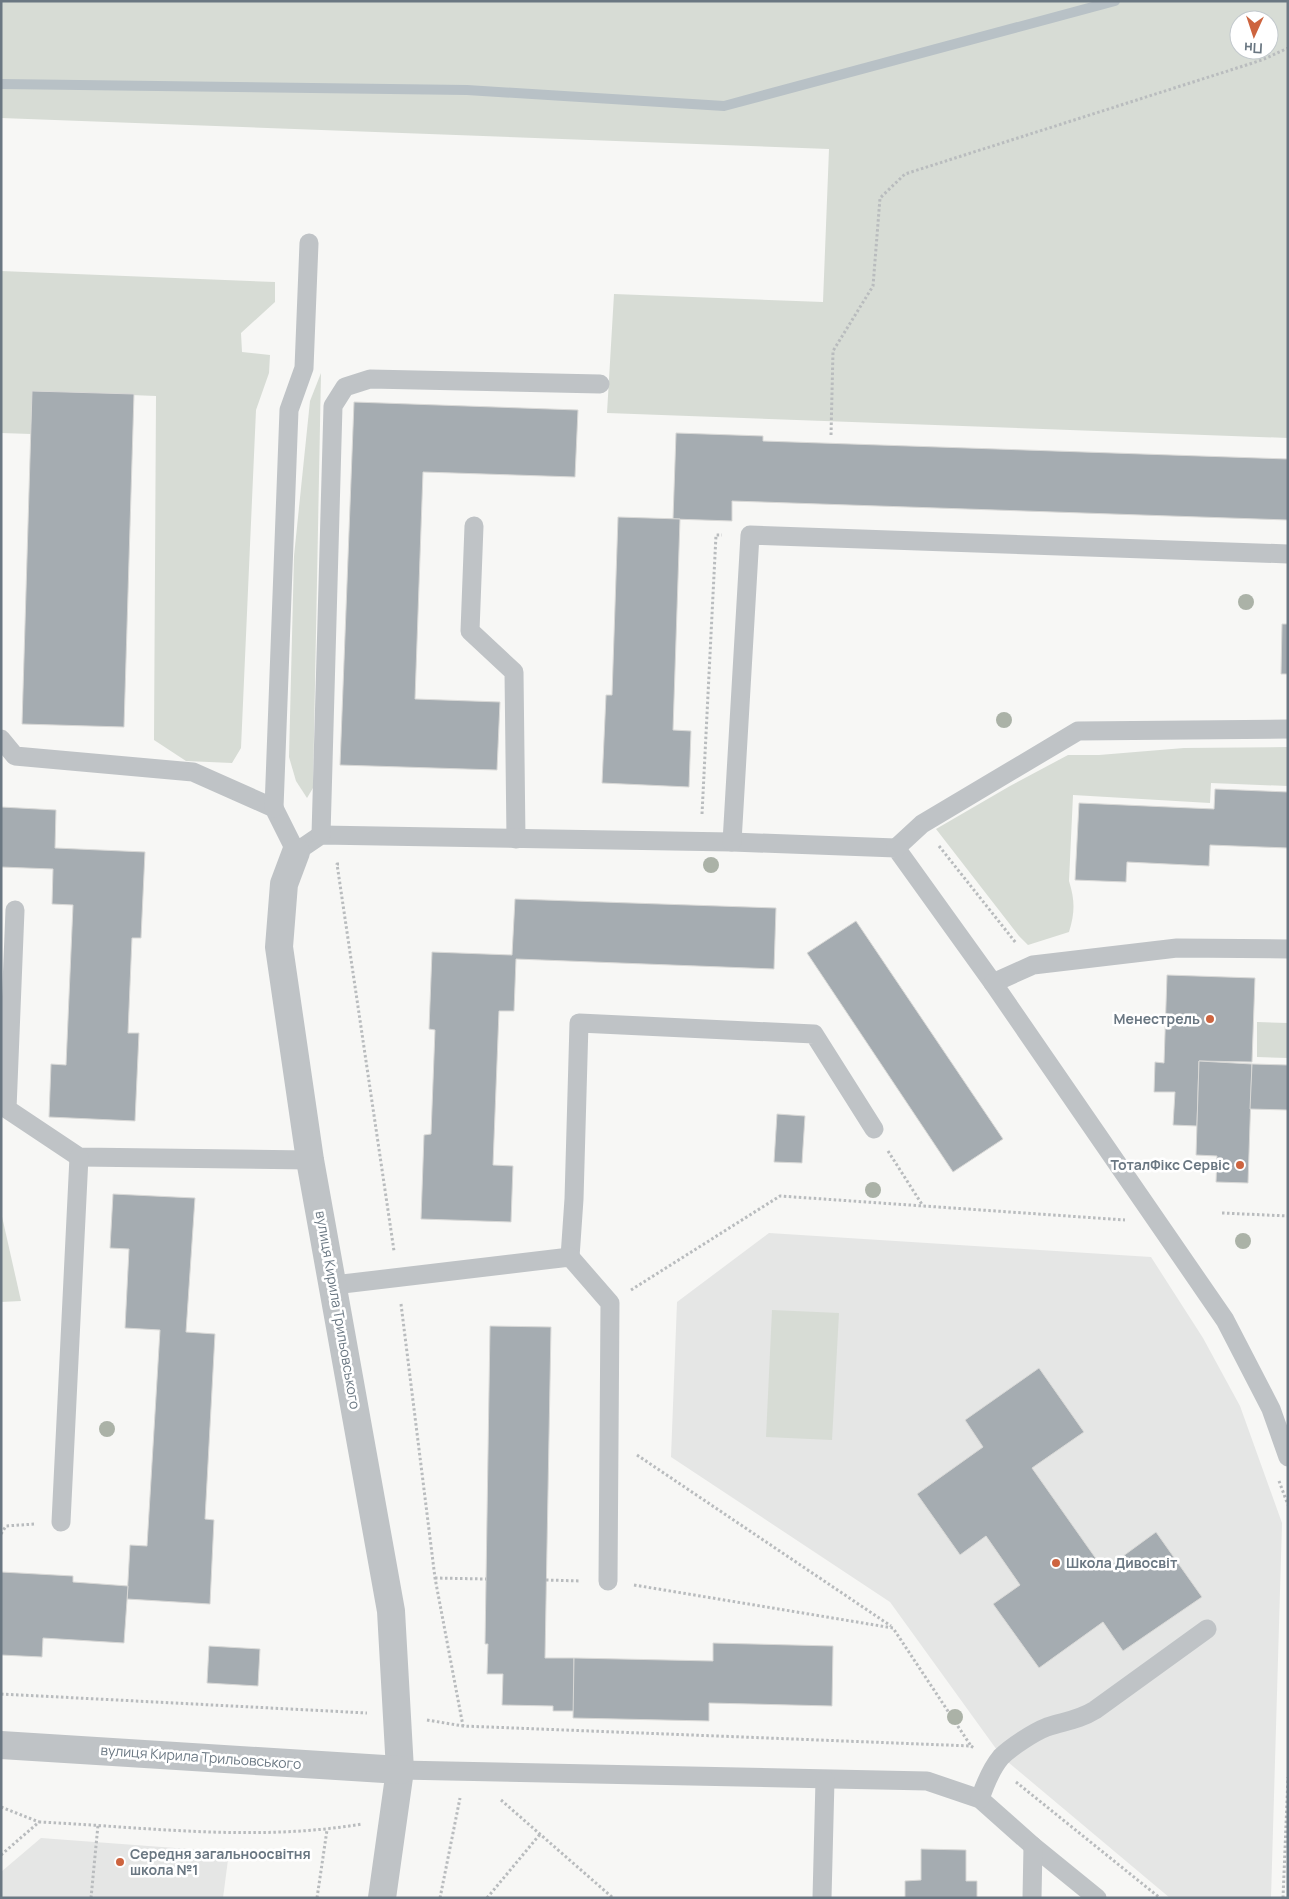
<svg xmlns="http://www.w3.org/2000/svg" width="1289" height="1899" viewBox="0 0 1289 1899" font-family="Manrope,sans-serif">
<style>
.built{fill:#e5e6e5}
.green{fill:#d7dcd5;fill-rule:evenodd}
.lines{fill:none;stroke-linecap:round;stroke-linejoin:round}
.stream{stroke:#b8c1c6;stroke-width:10}
.building{fill:#a5acb1;stroke:#d9d9d7}
.path{stroke:#b9bcbe;stroke-width:3;stroke-dasharray:2.5 2.5;stroke-linecap:butt}
.service{stroke:#bfc3c6;stroke-width:19}
.minor{stroke:#bfc3c6;stroke-width:28}
.tree{fill:#abb2a7}
.poi-dot{fill:#cd643f;stroke:#fff;stroke-width:2}
.labels{text-anchor:middle;stroke-width:5;stroke-linejoin:round;paint-order:stroke}
.poi-label{font-size:14px;font-weight:bold;fill:#6a7782;stroke:#fff;text-anchor:end}
.street-label{font-size:14px;fill:#6a7782;stroke:#fff}
</style>
<rect width="100%" height="100%" fill="#f7f7f5"/>
<!-- built -->
<g class="built">
<path d="M769 1233 1151 1257 1203 1338 1240 1406 1282 1523 1271 1898H1170L1002 1757 890 1602 671 1457 677 1302Z"/>
<path d="M41 1838 229 1852 223 1898H1V1872Z"/>
</g>
<!-- green -->
<g class="green">
<path d="M1 1H1288V438L607 413 614 294 823 302 829 149 1 118ZM1239 20H1269V50H1239Z"/>
<path d="M1 271 275 282V302L241 333 242 352 270 355 269 373 256 410 241 748 232 763 186 761 154 740 156 396 32 391 31 434 1 433Z"/>
<path d="M321 373 313 788 307 798 296 781 289 757 294 556 310 401Z"/>
<path d="M1288 747V786L1211 783 1210 803 1073 795 1069 881C1075 901 1075 912 1069 932L1028 945 1019 936 936 829 1010 786 1068 755H1099L1184 748Z"/>
<path d="M1257 1022 1288 1023V1058L1257 1057Z"/>
<path d="M1 1212 21 1301 1 1302Z"/>
<path d="M772 1310 839 1313 832 1440 766 1437Z"/>
</g>
<g class="lines">
<!-- stream -->
<path class="stream" d="M1 84 467 90 724 106 1115 1"/>
</g>
<!-- building -->
<g class="building">
<path d="M32 391 134 394 124 727 22 724Z"/>
<path d="M354 402 578 410 575 477 423 472 415 699 500 702 497 770 340 765Z"/>
<path d="M676 433 763 436V441L1288 459V520L732 501V521L673 519Z"/>
<path d="M618 517 680 519 673 730 691 731 689 787 602 783 606 695H612Z"/>
<path d="M1282 624H1288V674H1281Z"/>
<path d="M1215 789 1288 792V848L1210 845 1209 866 1127 862 1126 882 1075 880 1079 803 1214 809Z"/>
<path d="M1 807 56 810 55 848 145 852 141 938H132L128 1033H139L135 1121 49 1117 51 1064 66 1065 73 905 52 904 53 869 1 867Z"/>
<path d="M515 899 776 908 774 969 516 959 514 1011H499L493 1165 513 1166 511 1222 421 1219 424 1135 431 1134 435 1030 429 1029 432 952 512 955Z"/>
<path d="M856 921 1003 1139 953 1172 807 953Z"/>
<path d="M1167 975 1255 978 1252 1062 1199 1061 1197 1126 1173 1125 1175 1092H1154L1155 1062 1164 1063Z"/>
<path d="M1199 1061 1252 1064 1248 1183 1216 1182 1217 1156 1196 1155Z"/>
<path d="M1252 1064 1288 1065V1110L1250 1109Z"/>
<path d="M777 1114 805 1116 802 1163 774 1162Z"/>
<path d="M113 1194 195 1198 186 1332 215 1334 205 1519 214 1520 210 1604 127 1599 130 1545 147 1546 160 1330 125 1328 129 1249 110 1248Z"/>
<path d="M490 1326 551 1327 545 1658H574V1711H553V1706L502 1705 503 1674H487L488 1644H485Z"/>
<path d="M1039 1368 1084 1432 1032 1468 1104 1570 1156 1532 1202 1597 1123 1651 1103 1622 1039 1668 993 1604 1020 1585 986 1536 960 1555 917 1494 983 1447 965 1420Z"/>
<path d="M1 1572 73 1576V1582L128 1586 124 1643 43 1638 42 1657 1 1655Z"/>
<path d="M713 1643 833 1646 832 1706 709 1703V1721L573 1718 574 1658 713 1661Z"/>
<path d="M209 1646 260 1649 258 1686 207 1683Z"/>
<path d="M921 1849 966 1850V1881H977V1898H905V1881L921 1880Z"/>
</g>
<g class="lines">
<!-- path -->
<g class="path">
<path d="M831 435 833 351 873 286 880 198 905 174 1262 60 1288 48"/>
<path d="M702 814 716 535H722"/>
<path d="M939 846 1016 943"/>
<path d="M339 864H337L394 1251"/>
<path d="M888 1151 923 1206"/>
<path d="M1222 1213 1288 1216"/>
<path d="M631 1290 780 1196 1125 1220"/>
<path d="M401 1304 435 1578 463 1726"/>
<path d="M637 1455 891 1626"/>
<path d="M1279 1481 1288 1505"/>
<path d="M1 1534 6 1526 35 1524"/>
<path d="M435 1578 486 1579"/>
<path d="M546 1580 581 1581"/>
<path d="M634 1585 893 1628 971 1746"/>
<path d="M1 1694 367 1713"/>
<path d="M427 1720 463 1726 971 1746 974 1748"/>
<path d="M1016 1782 1160 1898"/>
<path d="M501 1800 613 1898"/>
<path d="M1 1807 39 1822"/>
<path d="M1 1855 39 1822C146 1827 255 1842 362 1824"/>
<path d="M91 1898 98 1825"/>
<path d="M317 1898 327 1830"/>
<path d="M440 1898 460 1798"/>
<path d="M487 1898 541 1833"/>
<path d="M1283 1898 1288 1777"/>
</g>
<!-- service -->
<g class="service">
<path d="M474 526 470 631 514 672 516 839"/>
<path d="M1 739 15 756 193 772 274 808 296 852 321 835 732 842 896 848 993 983 1225 1320 1271 1409 1288 1457"/>
<path d="M274 808 289 410 304 368 309 243"/>
<path d="M321 835 333 406 345 387 370 379 600 384"/>
<path d="M732 842 750 535 1288 554"/>
<path d="M896 848 922 824 1078 731 1288 729"/>
<path d="M15 910 7 1109 79 1157 310 1160"/>
<path d="M993 983 1033 965 1177 948 1288 949"/>
<path d="M570 1257 574 1199 579 1023 814 1034 874 1129"/>
<path d="M334 1285 570 1257 610 1303 608 1581"/>
<path d="M61 1522 79 1157"/>
<path d="M400 1770 927 1781 980 1799 1033 1846 1097 1898"/>
<path d="M980 1799C985 1784 991 1769 1001 1757 1011 1747 1034 1732 1047 1727 1065 1721 1079 1720 1095 1710L1207 1629"/>
<path d="M822 1898 825 1780"/>
<path d="M1032 1898 1033 1846"/>
</g>
<!-- minor -->
<g class="minor">
<path d="M296 852 284 884 279 947 310 1160 391 1611 400 1770 382 1898"/>
<path d="M1 1745 400 1770"/>
</g>
</g>
<!-- trees -->
<g class="tree">
<circle cx="1246" cy="602" r="8"/>
<circle cx="1004" cy="720" r="8"/>
<circle cx="711" cy="865" r="8"/>
<circle cx="873" cy="1190" r="8"/>
<circle cx="1243" cy="1241" r="8"/>
<circle cx="107" cy="1429" r="8"/>
<circle cx="955" cy="1717" r="8"/>
</g>
<!-- markers -->
<g class="poi-dot">
<circle cx="1210" cy="1019" r="5"/>
<circle cx="1240" cy="1165" r="5"/>
<circle cx="1056" cy="1563" r="5"/>
<circle cx="120" cy="1862" r="5"/>
</g>
<g class="labels">
<!-- poi labels -->
<g class="poi-label">
<text x="1200" y="1024">Менестрель</text>
<text x="1230" y="1170">ТоталФікс Сервіс</text>
<text x="1066" y="1568" text-anchor="start">Школа Дивосвіт</text>
<text x="130" y="1859" text-anchor="start">Середня загальноосвітня<tspan x="130" dy="16">школа №1</tspan></text>
</g>
<!-- street labels -->
<g class="street-label">
<text transform="translate(338 1310) rotate(80)" y="5">вулиця Кирила Трильовського</text>
<text transform="translate(201 1757) rotate(4)" y="5">вулиця Кирила Трильовського</text>
</g>
</g>
<!-- border -->
<rect width="1289" height="1899" fill="none" stroke="#6a7782" stroke-width="5"/>
<!-- north arrow -->
<g transform="translate(1254 35) rotate(183)"><circle r="24" fill="#ffffff" stroke="#c3c9cd"/>
<path d="M0-4L9 19L0 12L-9 19Z" fill="#cd643f"/>
<text y="-8" font-size="14" font-weight="bold" text-anchor="middle" fill="#6a7782">Пн</text>
</g>
</svg>
